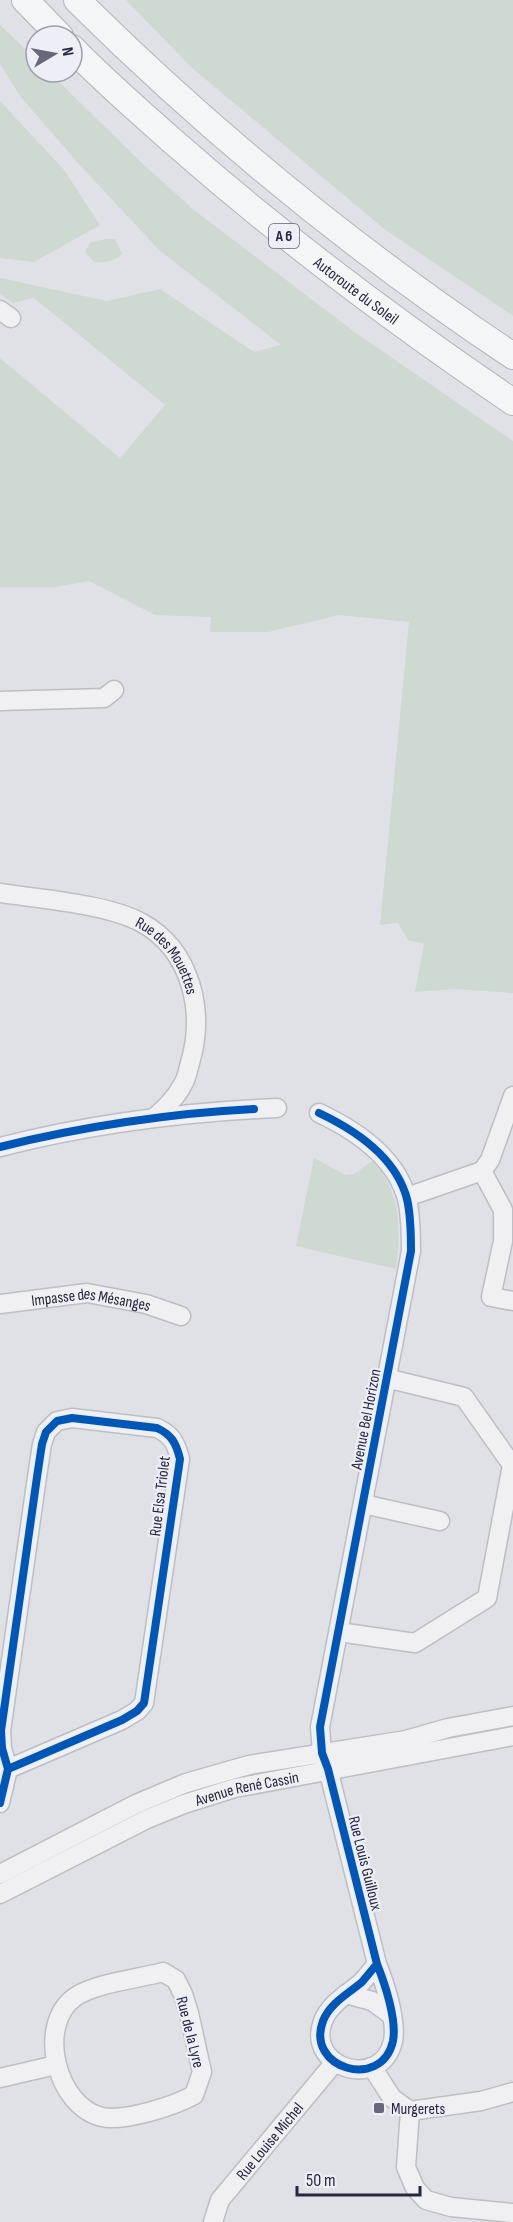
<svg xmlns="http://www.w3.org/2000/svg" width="513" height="2222" viewBox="0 0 513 2222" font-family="'Sofia Sans Condensed',sans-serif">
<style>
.green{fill:#cdd9d1}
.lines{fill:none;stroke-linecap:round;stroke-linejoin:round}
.minor-casing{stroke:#bdbec4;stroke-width:21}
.highway-casing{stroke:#b2b3ba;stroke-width:28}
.minor{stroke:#f0f0f2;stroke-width:18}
.highway{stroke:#f4f5f6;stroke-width:26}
.cycleway-casing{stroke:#edeef6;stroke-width:11}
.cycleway{stroke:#0057b8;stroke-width:8}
.poi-dot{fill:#67697a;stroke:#edeef6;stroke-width:2}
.labels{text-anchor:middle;stroke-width:4.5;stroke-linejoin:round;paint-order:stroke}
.shield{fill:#edeef6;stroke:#626377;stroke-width:1.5}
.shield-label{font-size:15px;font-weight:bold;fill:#262840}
.street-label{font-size:16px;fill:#262840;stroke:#edeef6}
.poi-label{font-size:16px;fill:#262840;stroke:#edeef6;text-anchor:start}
</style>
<rect width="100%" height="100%" fill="#e0e1e6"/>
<!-- green -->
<g class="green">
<path d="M126 0H513V316L383 228 191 67Z"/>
<path d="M0 25 36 59V72H49L145 166 194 210 356 333 513 441V993L455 989 415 992 424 944 408 940 398 923 380 925 409 622 339 615 268 632H210L211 617 155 615 89 581 55 587H0V358L120 458 165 405 34 298 13 303 0 294V278L107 301 160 289 254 352 281 345 159 250 78 163 20 96 0 64Z"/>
<path d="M0 101 64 170 100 225 34 262 0 258Z"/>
<path d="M106 239H115L122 254C113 262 105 263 94 262L85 252 91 242Z"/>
<path d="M314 1158 345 1175 354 1174 374 1160C400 1196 402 1225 396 1269L296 1246Z"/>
</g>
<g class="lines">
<defs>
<g id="minor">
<path d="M0 310 11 318"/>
<path d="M0 701 104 698 114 690"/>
<path id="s1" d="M0 893C40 899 108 904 142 923 192 951 205 1012 190 1063 188 1070 187 1078 183 1084 176 1098 165 1108 154 1118"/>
<path d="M319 1113C355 1130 396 1157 407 1199 411 1216 411 1234 411 1251L320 1727 322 1753 328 1769 377 1964C385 1984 397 2020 393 2041 382 2091 305 2069 323 2021 330 2003 348 1994 362 1982 367 1976 372 1970 377 1964"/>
<path d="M0 1147C90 1124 184 1112 277 1108"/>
<path d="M482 1171 503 1210V1241L491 1297 513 1301"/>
<path d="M407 1197 482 1171 490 1160 513 1096"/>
<path id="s2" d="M0 1304 87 1293 146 1304 181 1316"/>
<path d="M363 1504 440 1521"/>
<path d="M339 1632 415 1643 487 1598 512 1465 464 1397 386 1378"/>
<path d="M0 1803 8 1769 2 1748 1 1731 37 1477 42 1444 46 1432 57 1421 72 1418 157 1428C172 1435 176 1443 180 1459L144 1703 137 1711 122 1720 8 1769"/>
<path d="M0 1874 136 1804 186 1783 249 1765 406 1740 448 1728 513 1716"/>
<path id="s3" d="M0 1894 147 1819 184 1804 235 1788 513 1736"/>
<path d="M163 1972 176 1980 183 1994 189 2013 202 2072 194 2095C174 2106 124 2122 102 2117 56 2106 36 2025 75 1997 95 1983 138 1979 163 1972Z"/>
<path d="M346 1994 372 2001 391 2015"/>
<path d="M372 2067 392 2098 410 2111 481 2101 513 2092"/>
<path d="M0 2078 56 2065"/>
<path d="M410 2111 406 2167 415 2188 426 2200 451 2207 513 2213"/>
<path id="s4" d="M213 2222 220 2200 335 2062"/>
</g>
<g id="highway">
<path d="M25 0 60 36"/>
<path d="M77 0C211 133 357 252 513 356"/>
<path id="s5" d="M72 48C105 82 141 113 176 144 283 238 395 322 513 402"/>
</g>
</defs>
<!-- minor casing -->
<use href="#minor" class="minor-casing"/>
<!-- highway casing -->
<use href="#highway" class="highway-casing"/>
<!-- minor -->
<use href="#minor" class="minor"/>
<!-- highway -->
<use href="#highway" class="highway"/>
<defs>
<g id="cycleway">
<path d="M319 1113C355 1130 396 1157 407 1199 411 1216 411 1234 411 1251L320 1727 322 1753 328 1769 377 1964C385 1984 397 2020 393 2041 382 2091 305 2069 323 2021 330 2003 348 1994 362 1982 367 1976 372 1970 377 1964"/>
<path d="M0 1147C79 1127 172 1113 254 1109"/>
<path d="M0 1803 8 1769 2 1748 1 1731 37 1477 42 1444 46 1432 57 1421 72 1418 157 1428C172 1435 176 1443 180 1459L144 1703 137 1711 122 1720 8 1769"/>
</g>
</defs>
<!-- cycleway casing -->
<use href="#cycleway" class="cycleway-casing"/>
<!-- cycleway -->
<use href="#cycleway" class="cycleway"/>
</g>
<!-- markers -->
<rect class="poi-dot" x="373" y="2102" width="12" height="12" rx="3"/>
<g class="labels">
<!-- shield labels -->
<rect class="shield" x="269" y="224" width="30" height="24" rx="4.5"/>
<g class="shield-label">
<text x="284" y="241">A 6</text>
</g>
<!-- street labels -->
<g class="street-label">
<text dy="6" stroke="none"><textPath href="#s5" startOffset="374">Autoroute du Soleil</textPath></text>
<text dy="6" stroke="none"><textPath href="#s1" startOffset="188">Rue des Mouettes</textPath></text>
<text dy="6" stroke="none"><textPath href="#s2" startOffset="92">Impasse des Mésanges</textPath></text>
<text transform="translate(365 1419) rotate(-79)" y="6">Avenue Bel Horizon</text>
<text transform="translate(159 1496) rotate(-83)" y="6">Rue Elsa Triolet</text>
<text dy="6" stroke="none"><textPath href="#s3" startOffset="270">Avenue René Cassin</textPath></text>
<text transform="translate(366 1863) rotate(76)" y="6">Rue Louis Guilloux</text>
<text transform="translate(191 2032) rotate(76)" y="6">Rue de la Lyre</text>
<text dy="6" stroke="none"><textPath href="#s4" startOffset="100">Rue Louise Michel</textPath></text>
</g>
<!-- poi labels -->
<g class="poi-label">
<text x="391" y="2114">Murgerets</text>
</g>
</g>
<!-- north arrow -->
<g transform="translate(54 54) rotate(80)"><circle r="28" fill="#edeef6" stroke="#9d9fad" stroke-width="1.5"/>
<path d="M0-4.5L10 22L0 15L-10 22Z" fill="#67697a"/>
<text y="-9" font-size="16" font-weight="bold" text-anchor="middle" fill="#262840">N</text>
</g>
<!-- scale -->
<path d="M297 2186v9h123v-9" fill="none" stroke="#262840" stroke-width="3"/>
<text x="306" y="2186" font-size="18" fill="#262840" stroke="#edeef6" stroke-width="4.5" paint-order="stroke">50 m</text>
</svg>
